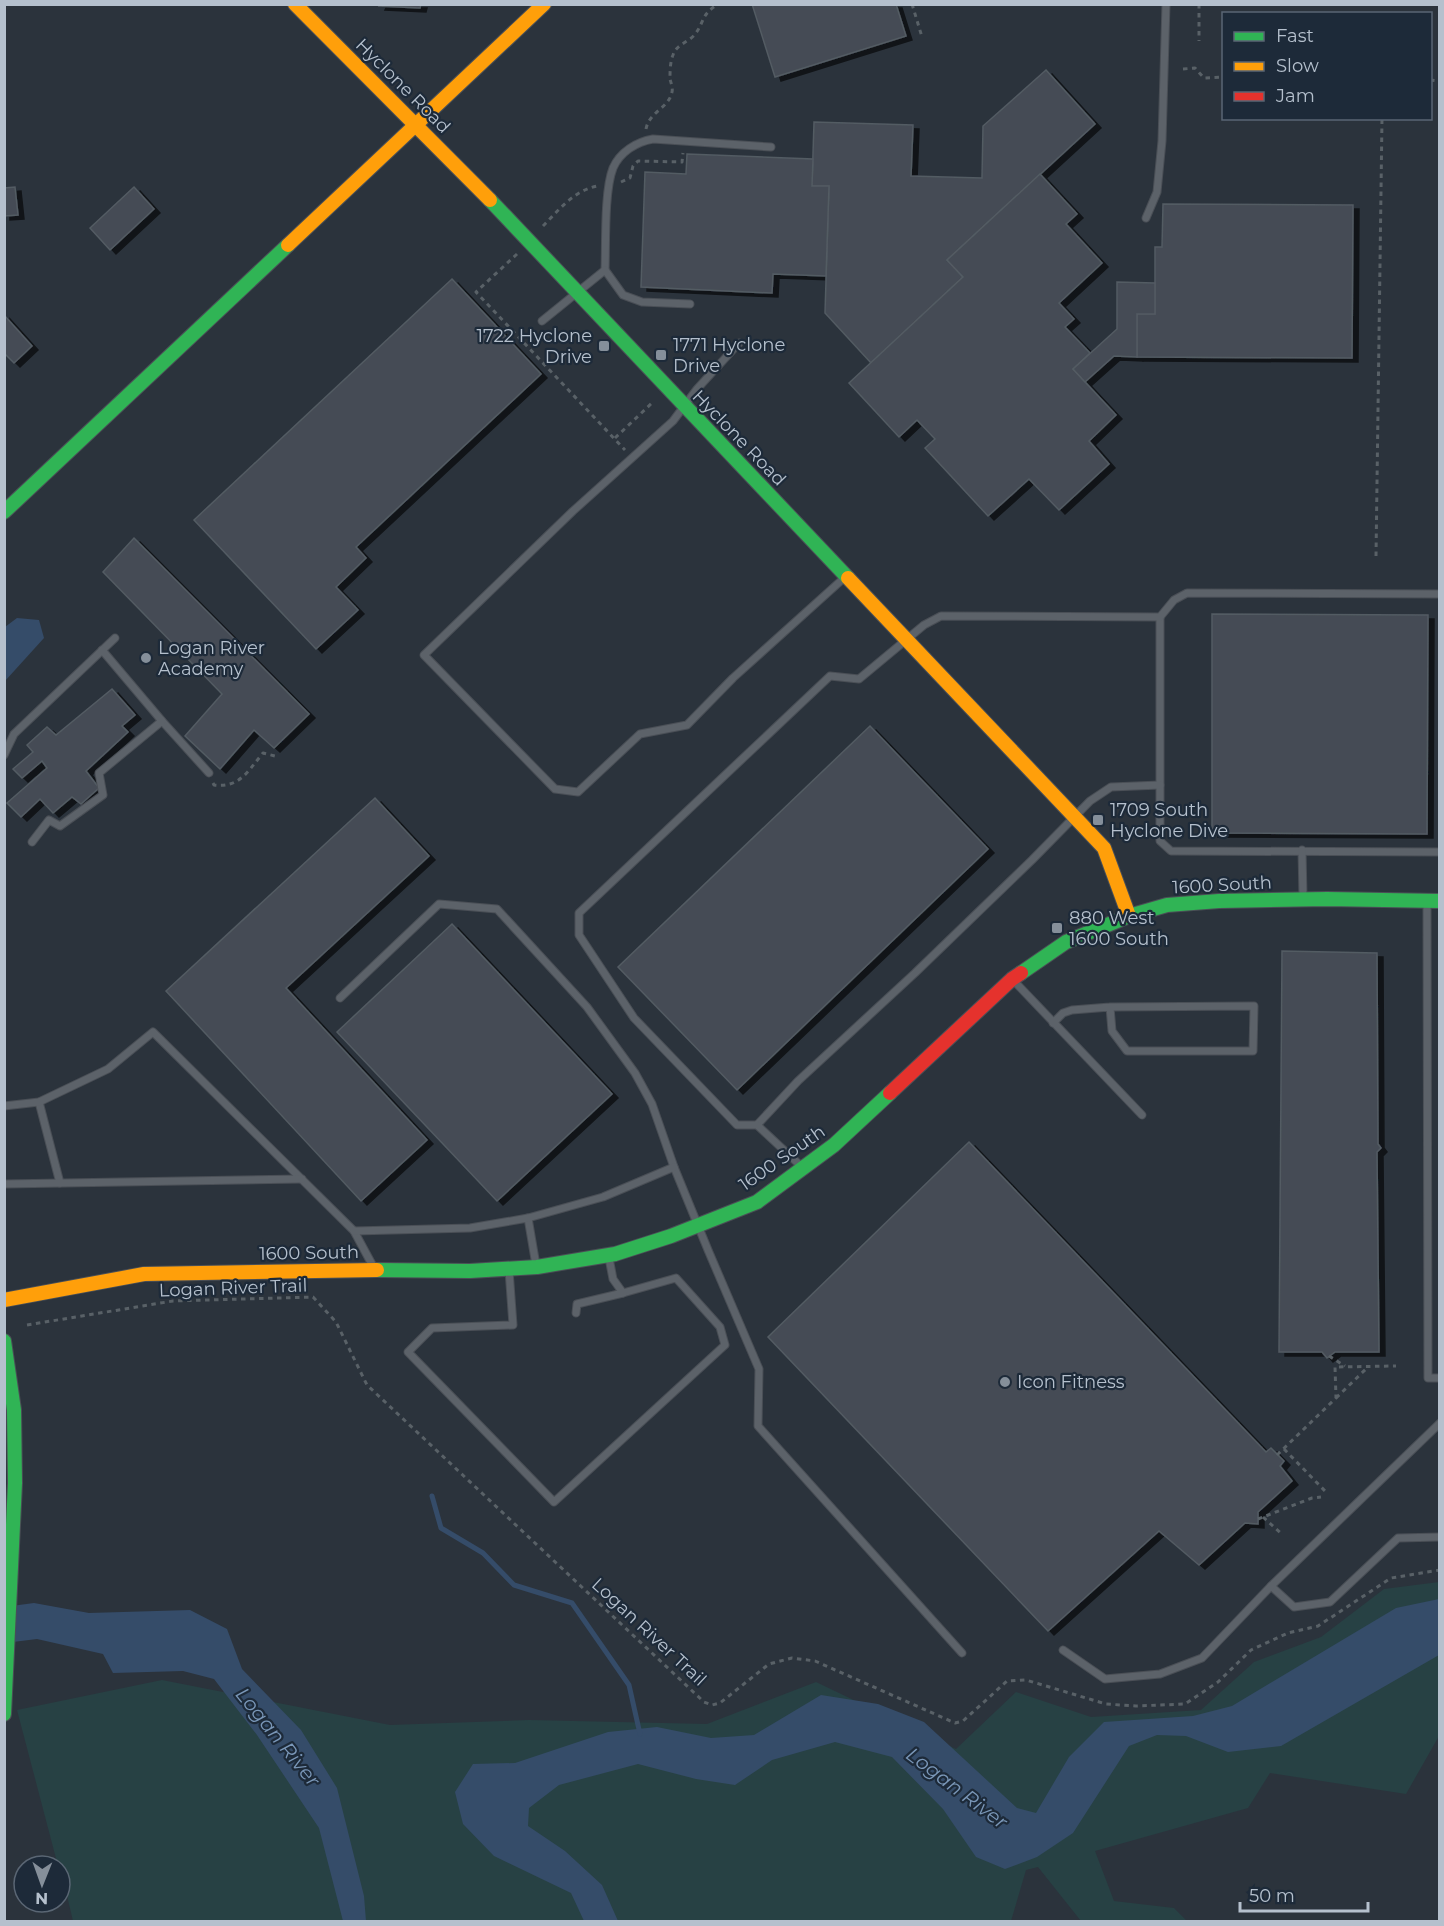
<svg xmlns="http://www.w3.org/2000/svg" width="1444" height="1926" viewBox="0 0 1444 1926" font-family="Montserrat,sans-serif">
<style>
.green{fill:#274144}
.water{fill:#354c69}
.lines{fill:none;stroke-linecap:round;stroke-linejoin:round}
.stream{stroke:#354c69;stroke-width:5}
.building{fill:#454c54;stroke:#535b63;stroke-width:1.5;filter:url(#shadow)}
.lane-casing{stroke:#4a4f56;stroke-width:9}
.fast-casing{stroke:#4a4f56;stroke-width:16}
.slow-casing{stroke:#4a4f56;stroke-width:16}
.jam-casing{stroke:#4a4f56;stroke-width:16}
.path{stroke:#596167;stroke-width:3;stroke-dasharray:4.5 4.5;stroke-linecap:butt}
.lane{stroke:#5c6269;stroke-width:7}
.fast{stroke:#30b455;stroke-width:14}
.slow{stroke:#ff9f0a;stroke-width:14}
.jam{stroke:#e5322d;stroke-width:14}
.poi-dot{fill:#858f9a;stroke:#1d2a39;stroke-width:2}
.labels{text-anchor:middle;stroke-width:4.5;stroke-linejoin:round;paint-order:stroke}
.street-label{font-size:18px;fill:#b5c0cd;stroke:#1d2a39}
.poi-label{font-size:18px;fill:#b5c0cd;stroke:#1d2a39;text-anchor:start}
.water-label{font-size:20px;font-style:italic;fill:#7a97b8;stroke:#1d2a39}
</style>
<defs>
<filter id="shadow"><feDropShadow dx="6" dy="4" stdDeviation="0" flood-color="#0009"/></filter>
</defs>
<rect width="100%" height="100%" fill="#2b333c"/>
<!-- green -->
<path class="green" d="M1439 1582V1736L1406 1794 1270 1773 1248 1808 1095 1851 1114 1901 1174 1908 1187 1921H1081L1038 1867 1026 1870 1011 1921H73L60 1866H58L17 1710 162 1680 390 1725 529 1720 707 1724 816 1682 956 1749 1016 1692 1091 1717 1201 1710 1254 1662 1321 1637 1384 1589Z"/>
<!-- water -->
<g class="water">
<path d="M17 618 39 620 44 638 5 681V627Z"/>
<path d="M1439 1599V1655L1281 1746 1228 1752 1186 1736 1157 1735 1129 1746 1073 1833 1037 1857 1005 1869 976 1857 943 1809 892 1757 835 1742 772 1760 735 1785 696 1779 638 1764 559 1785 529 1808 528 1826 565 1851 602 1885 618 1921H584L571 1893 494 1856 463 1824 455 1792 473 1764 515 1763 608 1732 657 1727 711 1738 754 1735 821 1695 878 1704 924 1722 1017 1808 1036 1813 1069 1757 1104 1722 1193 1716 1232 1706 1396 1608Z"/>
<path d="M34 1603 89 1613 190 1610 227 1629 242 1669 301 1730 337 1788 364 1896 366 1921H343L319 1828 257 1735 214 1679 183 1671 113 1673 103 1654 37 1639 5 1643 4 1607Z"/>
</g>
<g class="lines">
<!-- stream -->
<path class="stream" d="M432 1496 441 1528 483 1553 514 1585 572 1603 629 1685 640 1734"/>
</g>
<!-- building -->
<g class="building">
<path d="M380 4H421L420 8 379 6Z"/>
<path d="M752 4H896L906 36 775 77Z"/>
<path d="M1046 70 1095 124 947 260 963 277 871 363 825 313 829 186H812L814 122 913 125 911 176 982 178 983 126Z"/>
<path d="M687 154 813 159 812 186H829L826 276 773 274 772 293 641 287 645 172 686 174Z"/>
<path d="M1040 174 1077 214 1066 224 1102 263 1059 303 1074 319 1065 327 1090 353 1073 369 1116 415 1089 441 1109 464 1059 510 1029 479 988 516 925 448 935 439 917 420 899 437 849 383 963 277 947 260Z"/>
<path d="M15 187 18 215 4 216V188Z"/>
<path d="M134 187 154 209 110 250 90 228Z"/>
<path d="M1163 204 1353 205 1352 358 1137 357V314H1155V247H1162Z"/>
<path d="M452 279 541 374 356 547 366 558 336 587 358 610 316 649 194 520Z"/>
<path d="M1117 282 1155 283V314H1137V357L1114 356 1085 382 1073 369 1117 329Z"/>
<path d="M4 315 32 346 14 363 4 353Z"/>
<path d="M134 538 309 714 274 748 254 730 220 769 185 736 222 694 103 572Z"/>
<path d="M1212 614 1428 615 1427 834 1212 833Z"/>
<path d="M112 689 135 715 122 726 128 732 86 771 99 788 81 804 72 797 53 813 40 799 21 817 7 803 47 768 42 761 22 778 13 769 33 752 27 745 47 727 56 735Z"/>
<path d="M870 726 988 849 737 1090 618 967Z"/>
<path d="M375 798 429 856 286 988 427 1140 361 1201 166 991Z"/>
<path d="M452 924 612 1094 497 1201 337 1032Z"/>
<path d="M1282 951 1377 953 1378 1144 1381 1148 1377 1152 1379 1352H1335L1327 1358 1322 1352H1279Z"/>
<path d="M969 1142 1266 1452 1271 1448 1284 1461 1280 1466 1292 1481 1258 1512V1524L1245 1523 1199 1565 1159 1531 1048 1631 768 1337Z"/>
</g>
<g class="lines">
<defs>
<g id="lane">
<path d="M1146 218 1157 192 1162 141 1166 4"/>
<path d="M605 270C606 244 604 191 613 168 620 152 636 142 653 139L771 147"/>
<path d="M542 321 605 270 623 295 642 302 690 304"/>
<path d="M739 343 697 389 673 421 573 511 424 655 555 789 578 792 640 734 687 725 733 678 844 578"/>
<path d="M1160 617V841L1171 851 1440 852"/>
<path d="M162 721 209 773"/>
<path d="M4 755 14 734 115 638"/>
<path d="M32 842 49 820 60 826 103 795 99 773 162 721 102 650"/>
<path d="M1302 850 1303 897"/>
<path d="M1427 903 1428 1378H1440"/>
<path d="M1014 981 1142 1115"/>
<path d="M340 998 439 904 497 909 587 1007 635 1073 652 1104 674 1167 708 1250 759 1369 758 1426 962 1653"/>
<path d="M1053 1023 1063 1013 1072 1010 1110 1007 1254 1006 1253 1051H1127L1112 1031 1110 1007"/>
<path d="M39 1102 60 1183"/>
<path d="M4 1106 39 1102 108 1069 153 1032 354 1231 374 1268"/>
<path d="M757 1125 798 1081 915 973 1032 860 1090 801 1111 787 1160 785"/>
<path d="M802 1167 757 1125H737L634 1018 579 935V913L830 676 859 679 924 625 941 616 1160 617 1174 600 1187 593 1440 594"/>
<path d="M4 1184 302 1179"/>
<path d="M528 1218 536 1265"/>
<path d="M354 1231 470 1228 528 1218 603 1197 674 1167"/>
<path d="M509 1270 513 1325 432 1328 408 1352 554 1502 725 1345 720 1327 676 1278 623 1293 613 1279 609 1258"/>
<path d="M576 1313 577 1304 623 1293"/>
<path d="M1271 1586 1294 1607 1330 1602 1398 1538 1440 1537"/>
<path d="M1063 1650 1105 1679 1160 1674 1202 1658 1271 1586 1440 1423"/>
</g>
<g id="fast">
<path d="M490 200 848 578"/>
<path d="M4 512 288 245"/>
<path d="M1021 973 1066 942 1129 916 1167 905 1219 901 1327 899 1440 901"/>
<path d="M377 1270 470 1271 537 1267 615 1254 671 1236 757 1202 834 1145 890 1093"/>
<path d="M4 1341 14 1410 15 1483 4 1714"/>
</g>
<g id="slow">
<path d="M295 4 490 200"/>
<path d="M288 245 544 4"/>
<path d="M848 578 1104 848 1129 916"/>
<path d="M4 1300 144 1274 377 1270"/>
</g>
<path id="jam" d="M890 1093 1012 979 1021 973"/>
</defs>
<!-- lane casing -->
<use href="#lane" class="lane-casing"/>
<!-- fast casing -->
<use href="#fast" class="fast-casing"/>
<!-- slow casing -->
<use href="#slow" class="slow-casing"/>
<!-- jam casing -->
<use href="#jam" class="jam-casing"/>
<!-- path -->
<g class="path">
<path d="M912 4 922 37"/>
<path d="M1199 4V41"/>
<path d="M1183 69 1195 68 1204 78 1224 77"/>
<path d="M1430 80 1440 81"/>
<path d="M646 129C649 112 669 108 672 92 673 88 671 83 670 79 670 72 670 62 673 55 676 44 690 42 696 33 705 20 701 15 718 4"/>
<path d="M621 182 630 178 633 166 638 161 682 162 683 153"/>
<path d="M543 226C559 210 573 191 597 186"/>
<path d="M517 254 476 292 625 450"/>
<path d="M615 438 653 402"/>
<path d="M1376 556 1382 118"/>
<path d="M213 783 214 785C240 788 248 771 263 753L279 757"/>
<path d="M27 1325 173 1301 313 1297 336 1322 367 1385 704 1702 712 1705 720 1703 769 1664 792 1658 815 1661 955 1723 963 1721 1007 1681 1026 1680 1106 1704 1136 1706 1185 1704 1218 1682 1251 1650 1288 1633 1318 1626 1391 1578 1440 1570"/>
<path d="M1329 1356 1345 1366"/>
<path d="M1336 1398 1369 1366"/>
<path d="M1284 1449 1326 1492"/>
<path d="M1277 1455 1336 1398 1335 1367 1396 1366"/>
<path d="M1263 1517 1283 1535"/>
<path d="M1258 1519 1312 1498 1321 1497"/>
</g>
<!-- lane -->
<use href="#lane" class="lane"/>
<!-- fast -->
<use href="#fast" class="fast"/>
<!-- slow -->
<use href="#slow" class="slow"/>
<!-- jam -->
<use href="#jam" class="jam"/>
</g>
<!-- markers -->
<g class="poi-dot">
<rect x="598" y="340" width="12" height="12" rx="3"/>
<rect x="655" y="349" width="12" height="12" rx="3"/>
<circle cx="146" cy="658" r="6"/>
<rect x="1092" y="814" width="12" height="12" rx="3"/>
<rect x="1051" y="922" width="12" height="12" rx="3"/>
<circle cx="1005" cy="1382" r="6"/>
</g>
<g class="labels">
<!-- street labels -->
<g class="street-label">
<text transform="translate(403 86) rotate(45)" y="6">Hyclone Road</text>
<text transform="translate(739 438) rotate(46)" y="6">Hyclone Road</text>
<text transform="translate(1222 885) rotate(-3)" y="6">1600 South</text>
<text transform="translate(782 1158) rotate(-35)" y="6">1600 South</text>
<text transform="translate(309 1253) rotate(-1)" y="6">1600 South</text>
<text transform="translate(233 1288) rotate(-2)" y="6">Logan River Trail</text>
<text transform="translate(649 1632) rotate(43)" y="6">Logan River Trail</text>
</g>
<!-- poi labels -->
<g class="poi-label">
<text x="592" y="342" text-anchor="end">1722 Hyclone<tspan x="592" dy="21">Drive</tspan></text>
<text x="673" y="351">1771 Hyclone<tspan x="673" dy="21">Drive</tspan></text>
<text x="158" y="654">Logan River<tspan x="158" dy="21">Academy</tspan></text>
<text x="1110" y="816">1709 South<tspan x="1110" dy="21">Hyclone Dive</tspan></text>
<text x="1069" y="924">880 West<tspan x="1069" dy="21">1600 South</tspan></text>
<text x="1017" y="1388">Icon Fitness</text>
</g>
<!-- water labels -->
<g class="water-label">
<text transform="translate(278 1737) rotate(51)" y="7">Logan River</text>
<text transform="translate(957 1788) rotate(37)" y="7">Logan River</text>
</g>
</g>
<!-- border -->
<rect width="1444" height="1926" fill="none" stroke="#b5c0cd" stroke-width="12"/>
<!-- legend -->
<rect x="1222" y="12" width="210" height="108" fill="#1d2a39" stroke="#5a6674" stroke-width="1.5"/>
<rect x="1234" y="32" width="30" height="9" fill="#30b455" stroke="#5a6674" stroke-width="1.5"/>
<text x="1276" y="42" font-size="18" fill="#b5c0cd">Fast</text>
<rect x="1234" y="62" width="30" height="9" fill="#ff9f0a" stroke="#5a6674" stroke-width="1.5"/>
<text x="1276" y="72" font-size="18" fill="#b5c0cd">Slow</text>
<rect x="1234" y="92" width="30" height="9" fill="#e5322d" stroke="#5a6674" stroke-width="1.5"/>
<text x="1276" y="102" font-size="18" fill="#b5c0cd">Jam</text>
<!-- north arrow -->
<g transform="translate(42 1884) rotate(181)"><circle r="28" fill="#1d2a39" stroke="#5a6674" stroke-width="1.5"/>
<path d="M0-4.5L10 22L0 15L-10 22Z" fill="#858f9a"/>
<text y="-9" font-size="16" font-weight="bold" text-anchor="middle" fill="#b5c0cd">N</text>
</g>
<!-- scale -->
<path d="M1240 1902v9h128v-9" fill="none" stroke="#b5c0cd" stroke-width="3"/>
<text x="1249" y="1902" font-size="18" fill="#b5c0cd" stroke="#1d2a39" stroke-width="4.5" paint-order="stroke">50 m</text>
</svg>
